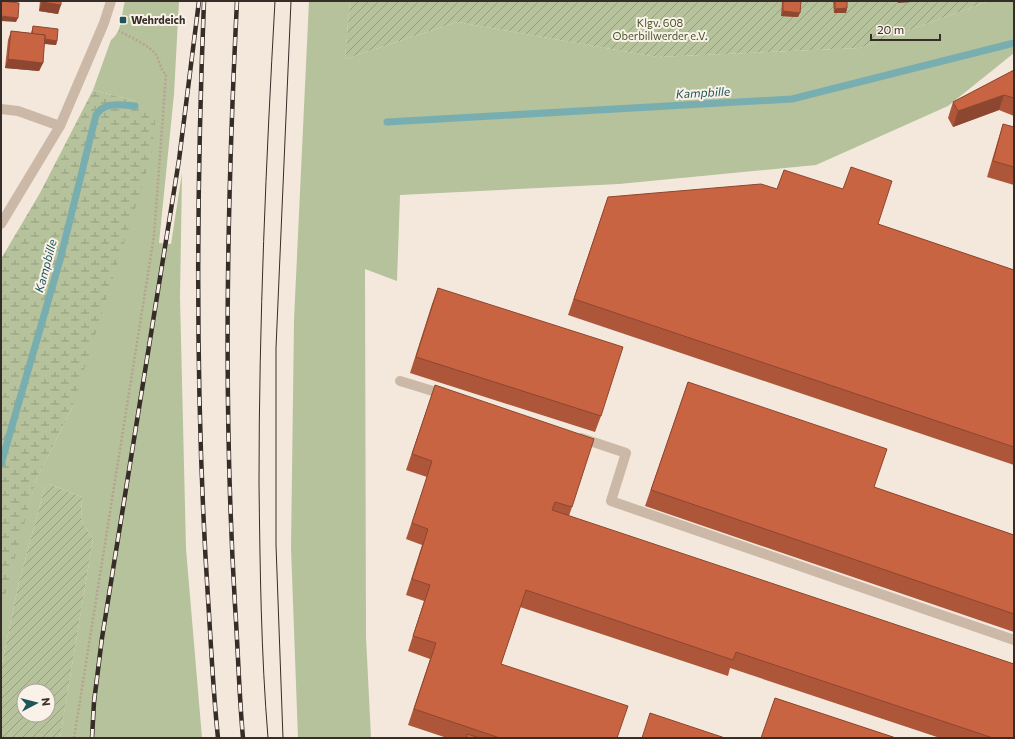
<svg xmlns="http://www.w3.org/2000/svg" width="1015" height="739" viewBox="0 0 1015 739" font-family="Commissioner,sans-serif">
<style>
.grass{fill:#b5c29b}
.wetland{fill:url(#wetland-marsh)}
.garden{fill:url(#garden-furrows);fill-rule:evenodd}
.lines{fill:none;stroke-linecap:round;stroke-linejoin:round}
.stream{stroke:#79aeb1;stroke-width:7}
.path{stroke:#b7a191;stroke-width:2.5;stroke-dasharray:2 2;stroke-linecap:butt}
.lane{stroke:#cbb8a7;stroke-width:10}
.street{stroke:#cbb8a7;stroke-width:10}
.tram{stroke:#372d28;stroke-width:1}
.rail-casing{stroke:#372d28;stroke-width:4.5}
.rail{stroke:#faf2e8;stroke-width:3;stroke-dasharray:9;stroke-linecap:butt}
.wall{fill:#ad563a}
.shaded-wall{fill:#8d462f}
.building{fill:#c96443;stroke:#8d462f}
.poi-dot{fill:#1c565a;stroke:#faf2e8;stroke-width:1.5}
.labels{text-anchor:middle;stroke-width:4;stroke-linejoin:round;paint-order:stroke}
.poi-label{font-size:11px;font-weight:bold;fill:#372d28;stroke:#faf2e8;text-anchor:start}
.park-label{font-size:11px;fill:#46562b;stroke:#faf2e8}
.water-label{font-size:12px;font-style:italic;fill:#1c565a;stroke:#faf2e8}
</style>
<defs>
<pattern id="wetland-marsh" width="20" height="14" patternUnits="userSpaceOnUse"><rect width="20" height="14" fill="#b5c29b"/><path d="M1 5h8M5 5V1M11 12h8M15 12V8" fill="none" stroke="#949e7e"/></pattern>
<pattern id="garden-furrows" width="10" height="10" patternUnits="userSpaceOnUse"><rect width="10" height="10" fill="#b5c29b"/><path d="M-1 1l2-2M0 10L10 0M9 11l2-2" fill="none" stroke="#949e7e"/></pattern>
</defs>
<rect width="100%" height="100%" fill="#f3e8db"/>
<!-- grass -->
<g class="grass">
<path d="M125 1H179L174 94 159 243 171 244 182 173 180 297 186 549 202 738H60L93 539 81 520 82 497 46 483 19 582 1 668V609L7 581 36 480 72 408 135 109V101L93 90 111 40C123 31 121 14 125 1Z"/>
<path d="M309 1H350L345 59 457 22 657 57 860 48 989 1H1014V53L948 106 816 165 619 184 400 195 397 281 365 269 366 637 371 738H298L291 548 294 320Z"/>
</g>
<!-- wetland -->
<path class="wetland" d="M93 90 135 101 136 106 156 114 151 158 72 408 36 480 1 609V259L40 193Z"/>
<!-- garden -->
<g class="garden">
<path d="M350 1H989L860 48 657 57 457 22 345 59Z"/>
<path d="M46 483 82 497 81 520 93 539 60 738H1V668L19 582ZM24 691H48V715H24Z"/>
</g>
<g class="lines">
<!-- stream -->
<g class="stream">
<path d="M387 122 792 99 1014 43"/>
<path d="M1 464 60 260 96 115C105 101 121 105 135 106"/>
</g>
<!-- path -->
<path class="path" d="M74 738 154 236 166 74C160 70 160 61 156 55 151 46 128 36 119 31"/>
<!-- lane -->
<g class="lane">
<path d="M400 381 446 395"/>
<path d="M581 438 626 453 611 501 1014 640"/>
</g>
<!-- street -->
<g class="street">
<path d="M1 109 18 111 60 126"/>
<path d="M1 224 60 126 104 23 111 1"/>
</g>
<!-- tram -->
<g class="tram">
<path d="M268 738C261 653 260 567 259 482 259 322 266 161 275 1"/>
<path d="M283 738 276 545V348L291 1"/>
</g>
<defs>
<g id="rail">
<path d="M204 1C196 200 195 399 208 598 211 644 213 691 218 738"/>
<path d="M237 1C227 202 223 403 235 605 238 649 239 694 243 738"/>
<path d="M92 738 94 702 102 638 179 160 199 1"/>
</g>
</defs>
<!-- rail casing -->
<use href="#rail" class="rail-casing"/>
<!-- rail -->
<use href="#rail" class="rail"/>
</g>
<!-- wall -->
<g class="wall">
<path d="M40 1H61L58 14 39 11Z"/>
<path d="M782 1H801L798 17 781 16Z"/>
<path d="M833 1H847V8L846 13H834Z"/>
<path d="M33 26 57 41 56 45 44 44 43 63 39 71 5 68 8 40 11 31 31 33Z"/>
<path d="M1014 70V116L999 110 953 127 948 118 953 102Z"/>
<path d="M1003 124 1014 127V185L987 177 998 140Z"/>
<path d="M784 170 878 224 1014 270V465L568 315 608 197 777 189Z"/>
<path d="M438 288 601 416 595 432 410 373 432 304Z"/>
<path d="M688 382 874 487 1014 535V632L645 506Z"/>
<path d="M435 385 572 507 569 516 1014 738H940L730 668 728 676 520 607 501 664 617 738H447L408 725 430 659 408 651 424 601 406 595 422 545 406 539 427 477 406 470Z"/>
<path d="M775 698 896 738H761Z"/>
</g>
<!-- shaded-wall -->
<g class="shaded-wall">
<path d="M898 1H913L912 2 898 3Z"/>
<path d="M42 2 61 5 58 14 39 11Z"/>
<path d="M847 8 846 13H834L835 9Z"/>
<path d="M783 11 800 13 798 17 781 16Z"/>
<path d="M1 16 18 18 16 22 1 21Z"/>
<path d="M31 38 57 41 56 45 30 42Z"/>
<path d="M8 59 43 63 39 71 5 68Z"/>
<path d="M1004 95 999 110 953 127 958 111Z"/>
</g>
<!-- building -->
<g class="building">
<path d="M1 1 19 3 18 18 1 16Z"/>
<path d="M42 1H61V5L42 2Z"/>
<path d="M783 1H801L800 13 783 11Z"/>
<path d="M835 1H847V8L835 9Z"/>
<path d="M33 26 58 29 57 41 45 39V35L32 34Z"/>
<path d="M11 31 45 35 43 63 8 59Z"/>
<path d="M1014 70V98L1004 95 958 111 953 102Z"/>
<path d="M1003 124 1014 127V167L993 161Z"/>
<path d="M851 167 892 181 878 224 1014 270V447L574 299 608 197 761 184 777 189 784 170 843 189Z"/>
<path d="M438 288 623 347 601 416 416 357Z"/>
<path d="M688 382 887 449 874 487 1014 535V614L651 490Z"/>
<path d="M435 385 594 439 572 507 555 502 552 510 1014 664V738H993L736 652 733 660 526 590 501 664 628 706 617 738H500L414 709 436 643 413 636 430 585 412 579 428 529 412 523 432 461 412 454Z"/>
<path d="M775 698 896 738H761Z"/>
<path d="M650 713 725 738H642Z"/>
<path d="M467 734 480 738H466Z"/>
</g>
<!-- markers -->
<rect class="poi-dot" x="119" y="16" width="8" height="8" rx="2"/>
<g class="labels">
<!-- poi labels -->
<g class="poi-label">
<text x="131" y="24">Wehrdeich</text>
</g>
<!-- park labels -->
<g class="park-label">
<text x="660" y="27">Klgv. 608<tspan x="660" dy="13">Oberbillwerder e.V.</tspan></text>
</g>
<!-- water labels -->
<g class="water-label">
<text transform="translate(703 93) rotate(-3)" y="4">Kampbille</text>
<text transform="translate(46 266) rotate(-75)" y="4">Kampbille</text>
</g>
</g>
<!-- border -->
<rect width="1015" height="739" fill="none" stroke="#372d28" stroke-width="4"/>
<!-- north arrow -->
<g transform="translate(36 703) rotate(83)"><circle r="19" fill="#faf2e8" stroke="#aca39b"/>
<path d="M0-3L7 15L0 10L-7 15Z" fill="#1c565a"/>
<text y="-6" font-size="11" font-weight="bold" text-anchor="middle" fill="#372d28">N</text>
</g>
<!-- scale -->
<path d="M871 34v6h69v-6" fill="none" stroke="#372d28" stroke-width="2"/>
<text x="877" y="34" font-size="12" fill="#372d28" stroke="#faf2e8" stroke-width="3" paint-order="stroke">20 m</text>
</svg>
